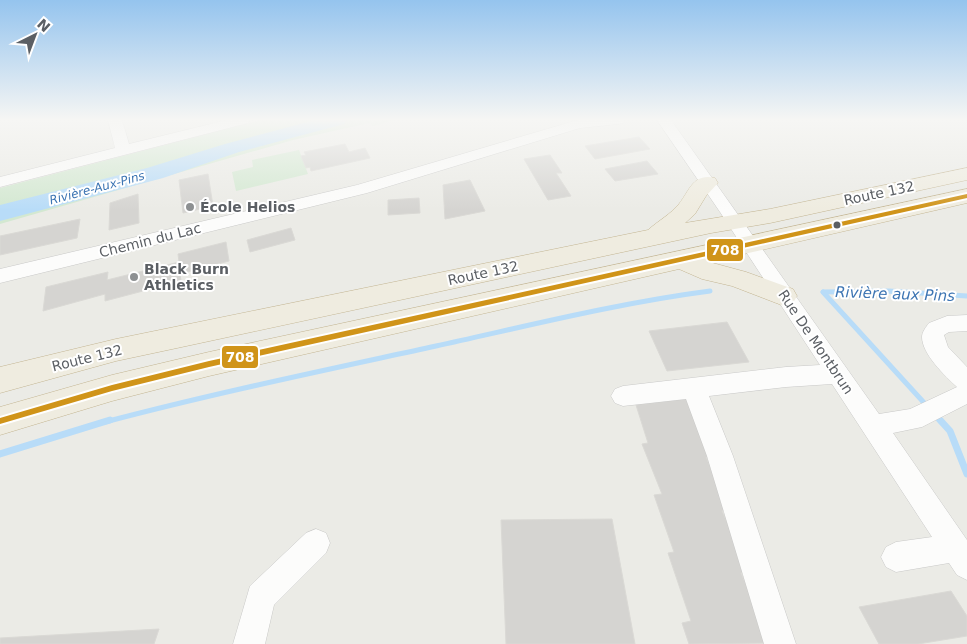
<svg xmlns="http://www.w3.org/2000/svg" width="967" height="644" viewBox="0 0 967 644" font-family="'DejaVu Sans',sans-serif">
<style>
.green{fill:#d3e8d1}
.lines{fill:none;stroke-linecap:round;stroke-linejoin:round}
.stream-far1{stroke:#b8dcf8;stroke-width:5}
.stream{stroke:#b8dcf8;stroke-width:7}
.river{fill:#b8dcf8;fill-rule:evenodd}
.building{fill:#d5d4d1;stroke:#dad9d5}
.minor-casing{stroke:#c9c9c8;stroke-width:1}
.highway-casing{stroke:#c3b592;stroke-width:1}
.minor{fill:#fcfcfb;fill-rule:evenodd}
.highway{fill:#efece0;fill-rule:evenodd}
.bus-1-casing{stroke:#fff;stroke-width:4}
.bus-1{fill:#d09419;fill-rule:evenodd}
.poi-dot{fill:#8d9092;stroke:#fff;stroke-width:2}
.bus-dot{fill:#5b5f64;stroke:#fff;stroke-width:2}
.labels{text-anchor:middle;stroke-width:4;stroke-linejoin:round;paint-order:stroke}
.far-water-label{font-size:12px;font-style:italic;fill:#3d75b3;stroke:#fff}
.street-label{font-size:14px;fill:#5b5f64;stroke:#fff}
.poi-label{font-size:14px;font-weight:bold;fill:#5b5f64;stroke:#fff;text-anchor:start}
.water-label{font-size:15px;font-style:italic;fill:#3d75b3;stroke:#fff}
.line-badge{stroke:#fff;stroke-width:2}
.badge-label{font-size:14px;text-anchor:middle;font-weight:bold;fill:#fff}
</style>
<rect width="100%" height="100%" fill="#ebebe6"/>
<!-- green -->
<g class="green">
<path d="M261 120H395L373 126 369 123 293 140 0 224V188Z"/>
<path d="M299 150 308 174 236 191 232 172 253 167 252 160Z"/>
</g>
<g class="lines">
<!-- stream-far1 -->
<g class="stream-far1">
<path d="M823 292 927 406"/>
<path d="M823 292 889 291 967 296"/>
<path d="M934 414 941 422"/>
<path d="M105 422C215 393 326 370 436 346 527 326 618 303 710 291"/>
</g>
<!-- stream -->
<g class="stream">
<path d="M940 420 950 431 967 474"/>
<path d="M0 454 110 420"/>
</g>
<!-- river -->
<path class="river" d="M315 120H347L344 124 239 152 163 178 0 221V205L147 168 225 144Z"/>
</g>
<!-- building -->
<g class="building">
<path d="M639 137 650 149 595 159 585 146Z"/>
<path d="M345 144 349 152 365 148 370 158 311 171 310 167 306 168 301 156 306 155 304 152Z"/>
<path d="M550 155 562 173H556L571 196 548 200 524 159Z"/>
<path d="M647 161 658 174 615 181 605 169Z"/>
<path d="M208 174 213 206 183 213 179 180Z"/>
<path d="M470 180 485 211 445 219 443 185Z"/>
<path d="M138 194 139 223 109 230 110 203Z"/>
<path d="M419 198 420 213 388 215V200Z"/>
<path d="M80 219 77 238 0 255V236Z"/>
<path d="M291 228 295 240 250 252 247 240Z"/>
<path d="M226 242 229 261 180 274 181 281 105 301V294L43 311 46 287 108 272 107 280 179 262 178 254Z"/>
<path d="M727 322 749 362 667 371 649 331Z"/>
<path d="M686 399 711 457H706L728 509 722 511 749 571 741 573 771 643 689 644 682 623 691 621 668 553 674 552 654 495 662 494 642 444 648 443 636 405Z"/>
<path d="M612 519 635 644H506L501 520Z"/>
<path d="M951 591 967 616V636L918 644H879L859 607Z"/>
<path d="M159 629 154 644H0V638Z"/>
</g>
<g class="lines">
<defs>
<g id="minor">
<path d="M108 120H122L129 144 227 120H250L248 123 0 187V177L115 148Z"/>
<path d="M578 120H625L623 123 618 124 580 128 367 193 0 283V269L357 185Z"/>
<path d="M657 120H671L879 414 910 409 957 387C945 376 922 354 922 337 922 332 926 327 929 323L947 316 967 315V331L949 332 944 335 948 347 967 367V404L922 427 893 433 967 540V580L957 575 949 563 896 572 886 567 881 557 886 547 896 542 932 537 832 384 786 387 709 396 733 456 796 644H764L707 456 686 399 623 406 615 403 611 396 615 389 623 386 786 367 820 365 720 212Z"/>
<path d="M316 529 326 533 330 543 326 553 274 605 265 644H233L250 586 306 533Z"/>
</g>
<g id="highway">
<path d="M967 168V180L770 223 711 233 177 348 116 361 0 393V367L116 339 648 230C658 221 671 214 679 204 690 190 693 173 715 178L718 183 706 196 695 214 685 223 770 209Z"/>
<path d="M967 189V203L709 262 746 272 793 289 797 296 793 303 784 306 732 286 702 279 679 269 209 376 112 401 0 435V407L112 375 209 352Z"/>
</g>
</defs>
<!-- minor casing -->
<use href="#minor" class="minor-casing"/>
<!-- highway casing -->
<use href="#highway" class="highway-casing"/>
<!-- minor -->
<use href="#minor" class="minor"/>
<!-- highway -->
<use href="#highway" class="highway"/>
<defs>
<path id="bus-1" d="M967 194V198L209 367 112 391 0 424V418L112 385 209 361Z"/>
</defs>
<!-- bus-1 casing -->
<use href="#bus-1" class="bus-1-casing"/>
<!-- bus-1 -->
<use href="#bus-1" class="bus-1"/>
</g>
<!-- sky -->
<linearGradient id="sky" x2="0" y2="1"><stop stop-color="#95c4ee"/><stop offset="0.57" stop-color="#f6f6f4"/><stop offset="1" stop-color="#f6f6f4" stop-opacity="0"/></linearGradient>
<rect width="967" height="210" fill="url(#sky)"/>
<!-- markers -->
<g class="poi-dot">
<circle cx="190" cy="207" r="5"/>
<circle cx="134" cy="277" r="5"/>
</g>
<circle class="bus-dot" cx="837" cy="225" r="4.5"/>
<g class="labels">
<!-- far-water labels -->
<g class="far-water-label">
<text transform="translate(97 188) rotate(-15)" y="4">Rivière-Aux-Pins</text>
</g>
<!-- street labels -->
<g class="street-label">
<text transform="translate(879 193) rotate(-12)" y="5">Route 132</text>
<text transform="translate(150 240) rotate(-14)" y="5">Chemin du Lac</text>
<text transform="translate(483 273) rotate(-12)" y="5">Route 132</text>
<text transform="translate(816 342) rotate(56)" y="5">Rue De Montbrun</text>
<text transform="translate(87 358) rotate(-14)" y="5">Route 132</text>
</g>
<!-- poi labels -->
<g class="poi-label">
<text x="200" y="212">École Helios</text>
<text x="144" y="274">Black Burn<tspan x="144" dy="16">Athletics</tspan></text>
</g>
<!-- water labels -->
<g class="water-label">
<text transform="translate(895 294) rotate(2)" y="5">Rivière aux Pins</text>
</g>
</g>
<g class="line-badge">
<rect x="706" y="238" width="38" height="24" rx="5" fill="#d09419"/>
<rect x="221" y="345" width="38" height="24" rx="5" fill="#d09419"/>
</g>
<g class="badge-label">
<text x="725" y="255">708</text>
<text x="240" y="362">708</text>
</g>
<!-- north arrow -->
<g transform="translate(35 35) rotate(42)" stroke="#ffffff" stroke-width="4" paint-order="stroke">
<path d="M0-4L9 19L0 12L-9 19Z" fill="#5b5f64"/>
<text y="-8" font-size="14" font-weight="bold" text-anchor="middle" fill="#5b5f64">N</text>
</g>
</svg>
